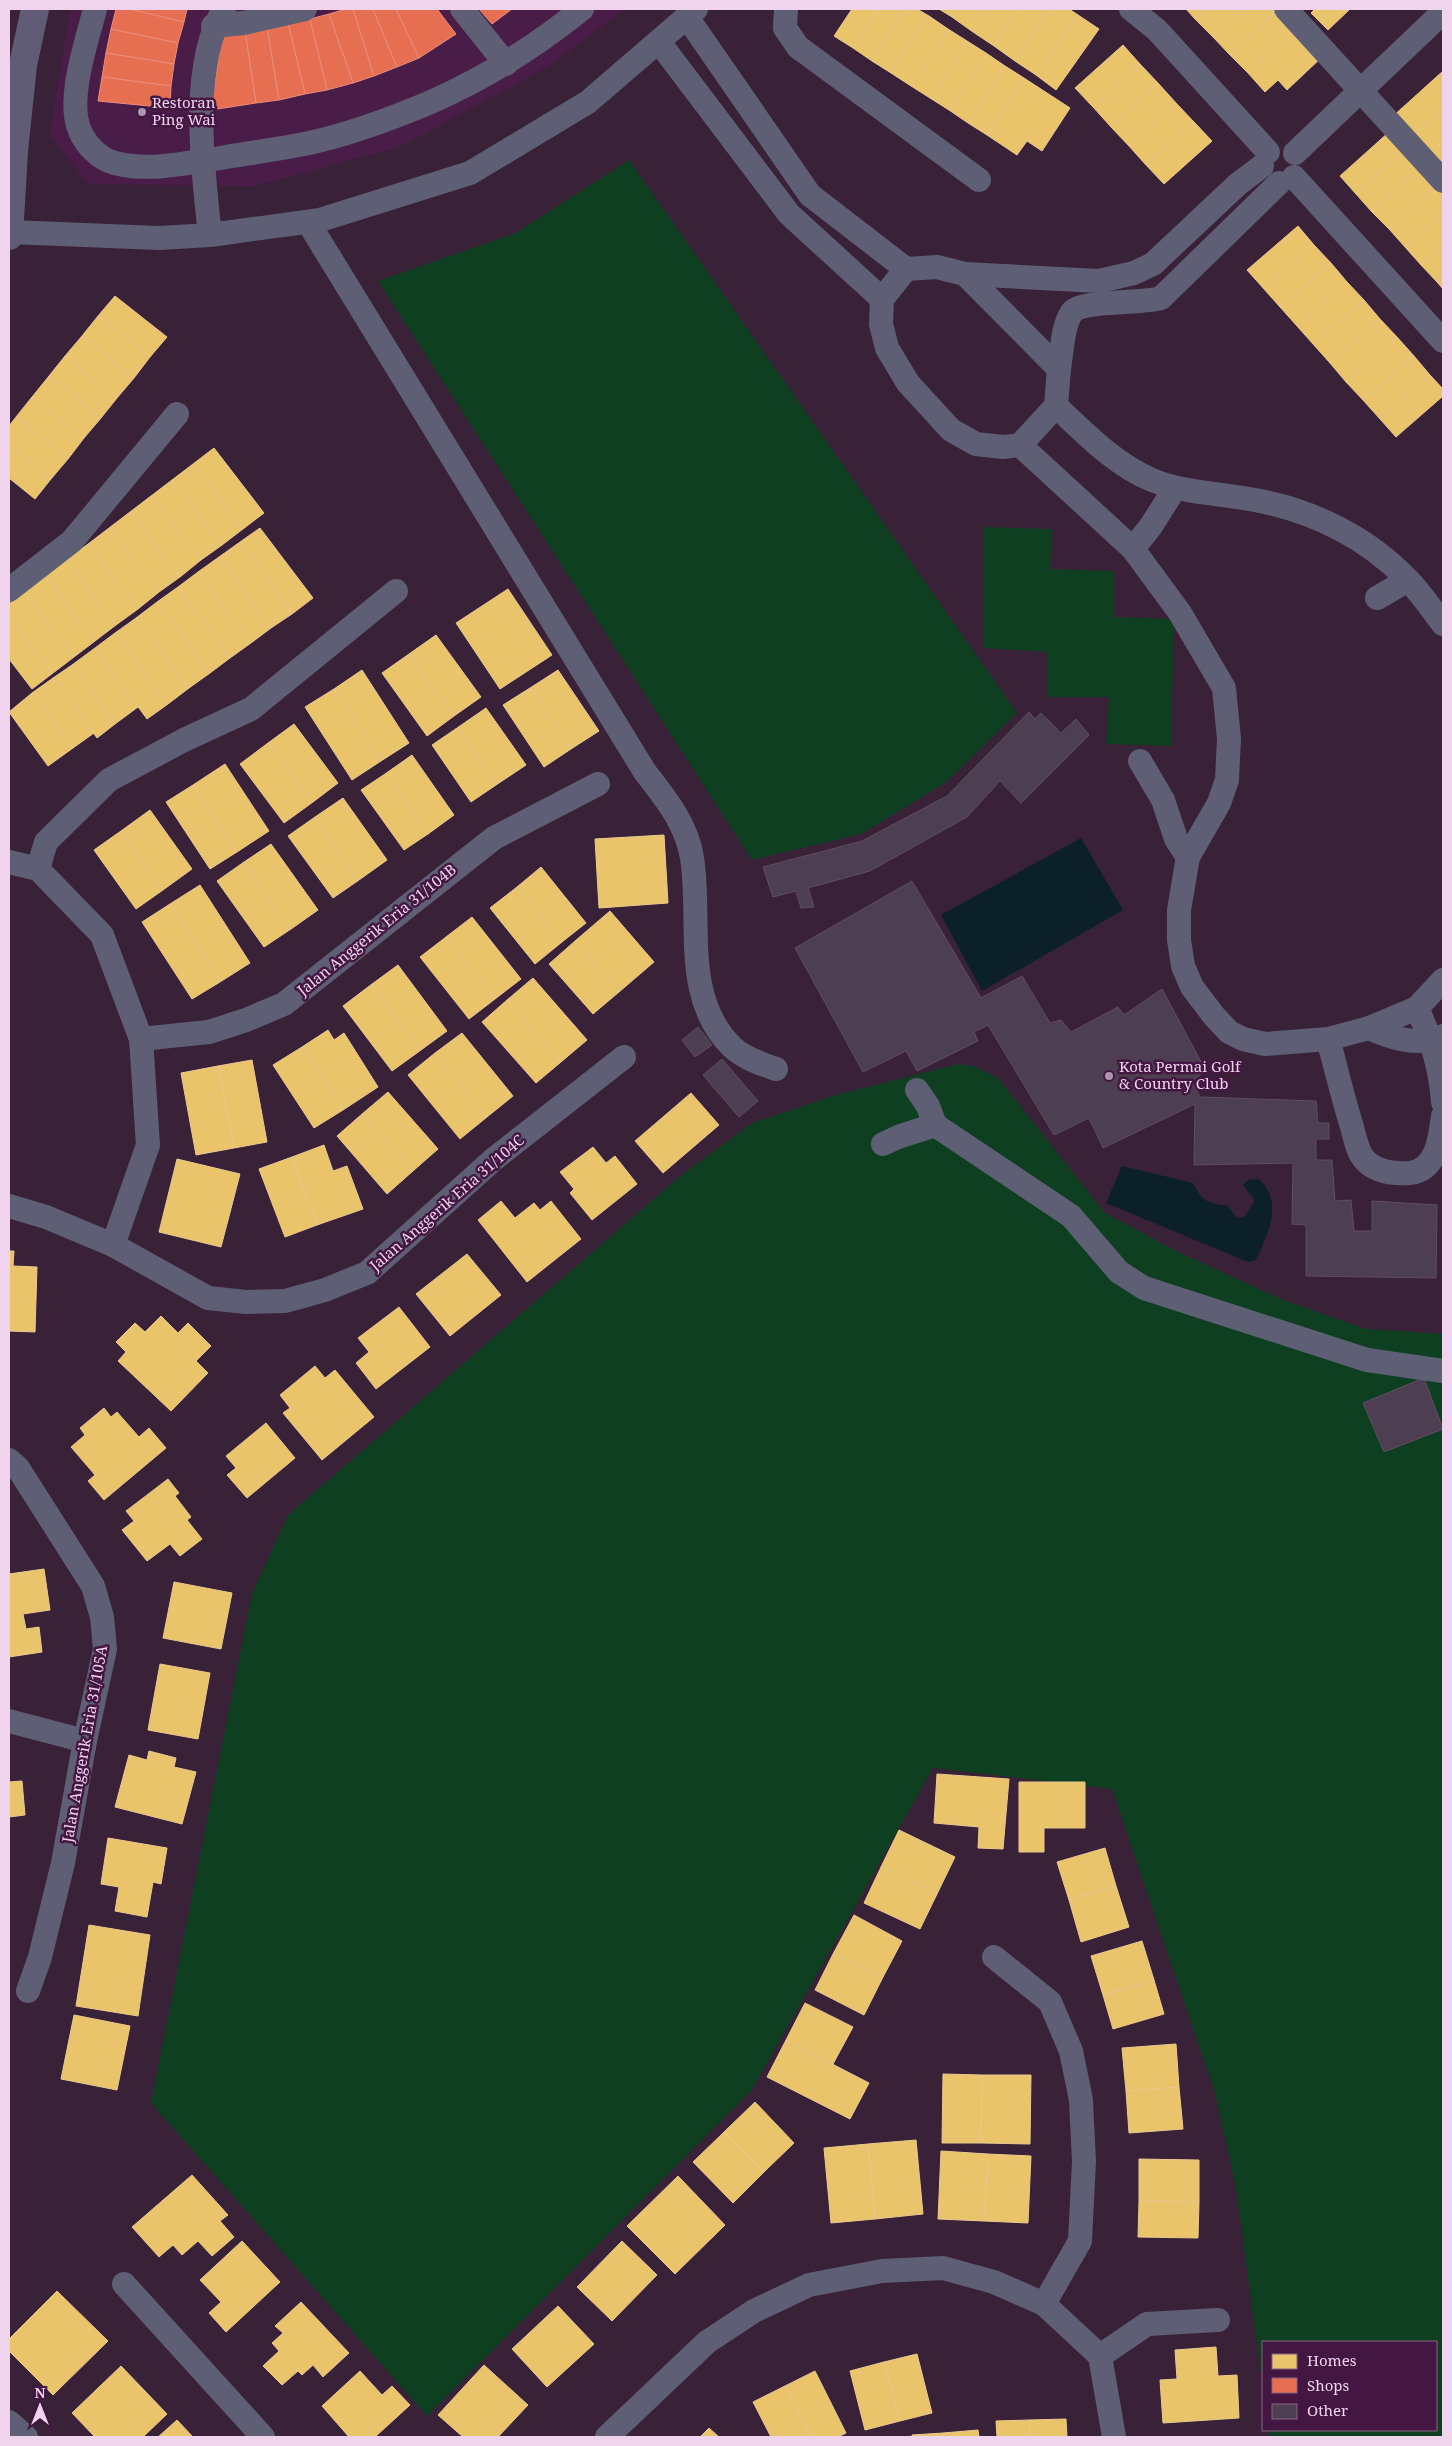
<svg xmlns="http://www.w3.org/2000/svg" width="1452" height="2446" viewBox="0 0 1452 2446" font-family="'Noto Serif',serif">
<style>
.built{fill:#4a1c48}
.green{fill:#0f3f21}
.water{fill:#0b2127}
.homes{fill:#e9c46a;stroke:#ebc991}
.shops{fill:#e76f51;stroke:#ea8d80}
.building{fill:#4e3e52;stroke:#5f4e63}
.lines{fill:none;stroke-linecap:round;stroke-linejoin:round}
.minor{stroke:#5e5f75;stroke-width:24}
.major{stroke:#615c75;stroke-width:28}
.poi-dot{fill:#b095ae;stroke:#431741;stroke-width:2}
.labels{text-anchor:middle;stroke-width:5;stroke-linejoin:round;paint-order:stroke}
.poi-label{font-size:15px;fill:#f0d4ed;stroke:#431741;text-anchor:start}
.street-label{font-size:15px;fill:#f0d4ed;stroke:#431741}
</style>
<rect width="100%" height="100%" fill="#392138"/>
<!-- built -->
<path class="built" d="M70 9H625L551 65 402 146 255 186 88 184 50 135Z"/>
<!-- green -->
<g class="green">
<path d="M629 160 1017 713 945 783 861 834 752 860 378 281 516 233Z"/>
<path d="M984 527 1052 529 1050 569 1114 571V617L1174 619 1171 746 1106 744 1109 697H1047L1048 652 983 648Z"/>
<path d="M958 1064 973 1066 998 1078 1105 1213 1178 1252 1286 1301 1366 1329 1443 1334V2437H1270L1269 2430H1436V2342H1263V2390L1236 2188 1215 2093 1112 1789 933 1768 752 2090 427 2416 151 2103 252 1594 288 1515 684 1173 752 1123 836 1095Z"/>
</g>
<!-- water -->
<g class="water">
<path d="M1081 838 1123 910 982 991 941 915Z"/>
<path d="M1122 1166 1193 1183C1204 1204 1207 1202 1228 1206L1237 1218 1244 1217 1254 1202 1253 1198 1243 1185 1248 1180 1259 1179C1284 1203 1268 1233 1256 1260L1248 1262 1106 1203Z"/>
</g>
<!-- homes -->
<g class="homes">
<path d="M852 9H879L853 48 834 36Z"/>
<path d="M879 9H907L872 61 853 48Z"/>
<path d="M907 9H917L929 16 891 73 872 61Z"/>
<path d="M939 9H958L952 17Z"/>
<path d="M958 9H989L973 32 952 17Z"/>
<path d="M989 9H1020L994 46 973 32Z"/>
<path d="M1020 9H1051L1015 61 994 46Z"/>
<path d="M1051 9H1069L1078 15 1036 75 1015 61Z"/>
<path d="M1186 9H1206L1195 19Z"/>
<path d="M1206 9H1243L1213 37 1195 19Z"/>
<path d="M1243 9 1278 10 1230 55 1213 37Z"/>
<path d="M1315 9H1350L1328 30 1311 13Z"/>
<path d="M1278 10 1296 29 1248 73 1230 55Z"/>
<path d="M1078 15 1099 29 1056 90 1036 75Z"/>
<path d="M929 16 948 29 911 86 891 73Z"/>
<path d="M948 29 967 41 930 98 911 86Z"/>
<path d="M1296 29 1322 57 1287 90 1278 80 1265 92 1248 73Z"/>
<path d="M967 41 986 53 949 110 930 98Z"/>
<path d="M1123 45 1140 64 1093 107 1075 88Z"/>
<path d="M986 53 1005 66 968 123 949 110Z"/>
<path d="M1140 64 1158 83 1111 127 1093 107Z"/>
<path d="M1005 66 1024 78 987 135 968 123Z"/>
<path d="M1443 71V108L1410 138 1391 118Z"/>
<path d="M1024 78 1070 108 1042 151 1027 141 1017 155 987 135Z"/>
<path d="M1158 83 1176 103 1129 146 1111 127Z"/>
<path d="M1176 103 1194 122 1146 165 1129 146Z"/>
<path d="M1443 108V141L1427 156 1410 138Z"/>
<path d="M1194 122 1212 141 1164 184 1146 165Z"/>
<path d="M1389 132 1405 150 1356 194 1340 176Z"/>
<path d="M1443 141V174L1427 156Z"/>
<path d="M1405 150 1421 168 1372 212 1356 194Z"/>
<path d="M1421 168 1437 186 1389 229 1372 212Z"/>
<path d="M1437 186 1443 192V212L1405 247 1389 229Z"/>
<path d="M1443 212V245L1421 265 1405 247Z"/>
<path d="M1298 226 1314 245 1264 289 1247 270Z"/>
<path d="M1314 245 1331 263 1280 307 1264 289Z"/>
<path d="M1443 245V277L1437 282 1421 265Z"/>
<path d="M1331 263 1347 282 1297 326 1280 307Z"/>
<path d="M1443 277V289L1437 282Z"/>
<path d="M1347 282 1364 300 1313 344 1297 326Z"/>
<path d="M115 296 167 337 150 357 98 316Z"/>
<path d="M1364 300 1380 319 1330 363 1313 344Z"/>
<path d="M98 316 150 357 134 378 82 336Z"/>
<path d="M1380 319 1397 337 1346 382 1330 363Z"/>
<path d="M82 336 134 378 117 398 65 356Z"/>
<path d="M1397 337 1414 356 1363 400 1346 382Z"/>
<path d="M65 356 117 398 101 418 49 376Z"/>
<path d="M1414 356 1430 375 1380 419 1363 400Z"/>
<path d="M1430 375 1443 389V396L1396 437 1380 419Z"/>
<path d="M49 376 101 418 84 438 32 397Z"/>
<path d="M32 397 84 438 68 459 16 417Z"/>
<path d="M16 417 68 459 51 479 9 445V426Z"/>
<path d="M9 445 51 479 35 499 9 478Z"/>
<path d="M214 448 264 513 243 529 193 464Z"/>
<path d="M193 464 243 529 222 545 172 480Z"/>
<path d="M172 480 222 545 201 560 151 496Z"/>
<path d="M151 496 201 560 180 577 130 512Z"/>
<path d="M130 512 180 577 159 592 109 528Z"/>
<path d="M109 528 159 592 138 609 88 544Z"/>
<path d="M260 528 313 598 292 614 240 542Z"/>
<path d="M240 542 292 614 271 628 219 557Z"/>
<path d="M88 544 138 609 116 625 66 560Z"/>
<path d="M219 557 271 628 251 643 198 572Z"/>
<path d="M66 560 116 625 95 641 45 576Z"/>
<path d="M198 572 251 643 230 658 178 587Z"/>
<path d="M45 576 95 641 74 657 24 592Z"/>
<path d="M178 587 230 658 210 673 157 602Z"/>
<path d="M508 589 552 655 500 689 456 623Z"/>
<path d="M24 592 74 657 53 673 9 616V604Z"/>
<path d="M157 602 210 673 189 688 136 618Z"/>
<path d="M9 616 53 673 32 689 9 659Z"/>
<path d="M136 618 189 688 168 704 115 633Z"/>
<path d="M115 633 168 704 147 719 95 648Z"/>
<path d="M436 635 481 697 454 716 409 654Z"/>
<path d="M95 648 138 707 115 724 72 665Z"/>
<path d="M409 654 454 716 427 736 382 673Z"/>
<path d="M72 665 115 724 97 738 53 678Z"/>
<path d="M362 670 409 743 381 761 334 689Z"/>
<path d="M558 670 599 731 571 749 530 688Z"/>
<path d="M53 678 94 733 73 748 32 693Z"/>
<path d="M530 688 571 749 544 767 503 705Z"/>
<path d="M334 689 381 761 352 780 305 707Z"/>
<path d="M32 693 73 748 48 766 9 712Z"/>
<path d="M486 708 526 765 496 785 457 728Z"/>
<path d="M294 724 338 783 313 802 268 743Z"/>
<path d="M457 728 496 785 471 802 432 745Z"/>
<path d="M268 743 313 802 284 823 240 764Z"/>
<path d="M412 755 454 815 428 834 385 774Z"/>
<path d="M225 764 269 831 237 852 193 785Z"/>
<path d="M385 774 428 834 404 850 361 790Z"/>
<path d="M193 785 237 852 210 869 166 802Z"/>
<path d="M343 798 387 860 359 880 315 817Z"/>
<path d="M150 810 192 869 163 890 121 831Z"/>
<path d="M315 817 359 880 333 898 288 836Z"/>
<path d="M121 831 163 890 136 909 94 850Z"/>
<path d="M664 835 668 903 599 908 595 839Z"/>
<path d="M271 844 318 910 291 929 244 862Z"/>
<path d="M244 862 291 929 264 947 217 881Z"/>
<path d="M541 867 586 923 562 942 517 887Z"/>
<path d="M200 885 250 963 220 982 170 904Z"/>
<path d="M517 887 562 942 535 964 490 908Z"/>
<path d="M170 904 220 982 192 999 142 922Z"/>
<path d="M610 911 654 962 619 992 575 941Z"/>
<path d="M472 917 521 979 495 999 446 937Z"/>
<path d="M446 937 495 999 469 1019 420 957Z"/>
<path d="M575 941 619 992 593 1014 549 964Z"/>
<path d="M398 965 447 1031 421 1050 372 984Z"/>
<path d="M533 978 587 1040 561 1062 507 1000Z"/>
<path d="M372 984 421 1050 392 1071 343 1006Z"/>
<path d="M507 1000 561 1062 536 1083 482 1022Z"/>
<path d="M328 1030 334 1040 344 1033 378 1087 343 1110 302 1047Z"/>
<path d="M462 1033 513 1096 487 1117 435 1053Z"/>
<path d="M302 1047 343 1110 314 1128 273 1065Z"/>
<path d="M435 1053 487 1117 460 1139 408 1075Z"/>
<path d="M252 1060 267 1142 234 1148 218 1066Z"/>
<path d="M218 1066 234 1148 196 1155 181 1073Z"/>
<path d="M388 1092 438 1149 413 1171 362 1114Z"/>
<path d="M691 1093 719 1125 663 1173 635 1141Z"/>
<path d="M362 1114 413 1171 387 1194 337 1136Z"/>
<path d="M324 1145 333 1171 347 1166 363 1209 317 1225 292 1157Z"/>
<path d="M593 1147 606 1163 615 1156 637 1184 592 1220 570 1193 574 1189 560 1172Z"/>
<path d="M292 1157 317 1225 285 1237 259 1169Z"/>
<path d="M177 1159 240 1174 221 1247 159 1232Z"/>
<path d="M501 1201 515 1218 534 1203 540 1210 551 1201 581 1239 527 1282 478 1220Z"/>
<path d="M9 1251H14L13 1266 37 1267 35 1332 9 1331Z"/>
<path d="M467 1254 501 1295 450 1336 416 1294Z"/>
<path d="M399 1307 430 1347 376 1389 356 1363 369 1352 358 1338Z"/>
<path d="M161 1316 178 1333 188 1323 211 1346 196 1361 208 1373 171 1411 118 1361 126 1352 116 1342 135 1323 145 1332Z"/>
<path d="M315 1366 325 1378 335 1370 374 1417 322 1460 283 1413 290 1408 280 1395Z"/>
<path d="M104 1408 111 1417 117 1412 139 1437 149 1428 166 1448 104 1500 88 1481 95 1475 71 1447 85 1435 80 1428Z"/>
<path d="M266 1423 295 1458 247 1498 227 1475 236 1468 226 1456Z"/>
<path d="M168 1479 179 1493 175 1496 191 1517 187 1520 202 1539 180 1556 170 1544 147 1561 122 1530 134 1521 126 1511Z"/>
<path d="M44 1569 50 1610 23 1614 26 1629 39 1627 42 1652 9 1657V1574Z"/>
<path d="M174 1582 232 1593 221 1649 163 1638Z"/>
<path d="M160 1664 210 1673 198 1739 148 1730Z"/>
<path d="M149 1751 176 1758 174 1767 196 1772 182 1824 115 1807 129 1755 147 1760Z"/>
<path d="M937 1774 1009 1779 1003 1849 978 1848 979 1827 934 1823Z"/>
<path d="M22 1781 25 1815 9 1817V1782Z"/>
<path d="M1019 1782H1085V1828H1044V1852H1019Z"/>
<path d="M899 1830 955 1857 937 1894 881 1867Z"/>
<path d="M108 1838 167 1848 161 1884 153 1882 147 1917 115 1911 119 1887 101 1884Z"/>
<path d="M1105 1848 1116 1886 1069 1900 1057 1862Z"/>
<path d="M881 1867 937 1894 920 1929 864 1903Z"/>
<path d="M1116 1886 1129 1927 1081 1942 1069 1900Z"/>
<path d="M854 1915 902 1941 882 1979 833 1954Z"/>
<path d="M89 1925 150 1935 138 2016 76 2006Z"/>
<path d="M1142 1941 1154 1980 1103 1995 1091 1956Z"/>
<path d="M833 1954 882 1979 864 2015 815 1990Z"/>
<path d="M1154 1980 1164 2014 1113 2029 1103 1995Z"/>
<path d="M805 2003 853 2027 833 2064 786 2040Z"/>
<path d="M74 2015 130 2026 117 2090 61 2079Z"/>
<path d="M786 2040 869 2083 850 2119 767 2077Z"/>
<path d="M1176 2044 1179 2087 1126 2091 1122 2048Z"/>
<path d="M943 2074 982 2075 981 2143H942Z"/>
<path d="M982 2075H1031L1030 2144 981 2143Z"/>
<path d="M1179 2087 1183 2129 1129 2133 1126 2091Z"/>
<path d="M755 2102 794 2143 764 2172 724 2132Z"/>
<path d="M724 2132 764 2172 733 2203 693 2162Z"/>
<path d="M916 2140 923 2214 875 2219 868 2144Z"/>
<path d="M868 2144 875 2219 831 2223 824 2148Z"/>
<path d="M941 2151 988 2154 984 2221 938 2219Z"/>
<path d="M988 2154 1031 2156 1028 2223 984 2221Z"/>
<path d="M1139 2159 1199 2160V2202L1139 2201Z"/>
<path d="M192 2175 228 2215 220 2221 234 2237 212 2256 198 2241 182 2255 173 2245 159 2257 132 2227Z"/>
<path d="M678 2176 725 2225 675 2274 627 2226Z"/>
<path d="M1139 2201 1199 2202 1198 2238 1138 2237Z"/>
<path d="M242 2241 280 2282 226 2332 209 2313 221 2302 200 2280Z"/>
<path d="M622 2241 657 2275 612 2321 577 2287Z"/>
<path d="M57 2291 108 2341 53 2395 9 2351V2339Z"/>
<path d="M301 2302 349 2353 323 2377 313 2365 302 2375 298 2371 282 2385 263 2366 279 2351 272 2343 283 2333 275 2326Z"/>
<path d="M558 2306 594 2344 547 2387 512 2349Z"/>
<path d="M1216 2347 1218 2376 1237 2375 1239 2418 1163 2423 1160 2380 1177 2379 1175 2350Z"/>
<path d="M917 2354 932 2413 900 2421 884 2362Z"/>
<path d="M884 2362 900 2421 865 2430 850 2371Z"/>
<path d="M484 2365 528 2405 498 2437H463L438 2415Z"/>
<path d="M121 2366 167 2414 143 2437H95L72 2413Z"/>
<path d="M360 2371 382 2395 392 2386 410 2405 375 2437H349L322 2406Z"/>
<path d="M815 2371 846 2433 838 2437H811L785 2386Z"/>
<path d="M785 2386 811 2437H771L753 2402Z"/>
<path d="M1066 2419 1067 2437H1030L1029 2420Z"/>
<path d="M177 2420 193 2437H158Z"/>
<path d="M1029 2420 1030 2437H997L996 2421Z"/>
<path d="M709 2428 719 2437H700Z"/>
<path d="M978 2430 979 2437H943V2433Z"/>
<path d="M943 2433V2437H912V2435Z"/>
</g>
<!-- shops -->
<g class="shops">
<path d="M116 9H130L184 22 178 43 111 29Z"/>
<path d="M130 9H187L184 22Z"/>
<path d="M346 9H353L374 76 353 83 329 14Z"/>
<path d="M353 9H373L397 67 374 76Z"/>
<path d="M373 9H396L419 58 397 67Z"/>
<path d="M396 9H437L456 34 419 58Z"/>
<path d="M479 9H512L492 24Z"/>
<path d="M329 14 353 83 327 90 310 19Z"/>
<path d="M310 19 327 90 305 94 288 23Z"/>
<path d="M288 23 305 94 279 100 267 27Z"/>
<path d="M267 27 279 100 256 103 245 31Z"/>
<path d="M111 29 178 43 174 64 106 53Z"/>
<path d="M245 31 256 103 211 110 222 34Z"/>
<path d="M106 53 174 64 171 86 102 77Z"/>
<path d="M102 77 171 86 170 108 98 101Z"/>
</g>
<!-- building -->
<g class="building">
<path d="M1029 712 1035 719 1041 713 1061 733 1076 719 1089 735 1021 803 1000 781 967 817 870 871 808 888 814 907 801 908 796 891 773 897 763 867 862 841 947 796Z"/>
<path d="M912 881 981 998 1022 976 1050 1023 1061 1020 1071 1032 1118 1007 1124 1015 1162 989 1206 1071 1192 1081 1200 1097 1316 1101 1318 1123H1329V1139H1316V1160H1332L1335 1201 1351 1200 1354 1231H1372V1201L1437 1205 1436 1278 1306 1276V1225L1292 1224 1293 1163 1194 1165 1195 1104 1103 1148 1089 1118 1054 1135 988 1025 974 1032 978 1041 917 1071 906 1051 863 1072 795 948Z"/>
<path d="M698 1027 712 1045 695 1057 682 1040Z"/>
<path d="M722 1059 758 1101 739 1117 703 1075Z"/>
<path d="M1424 1378 1443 1429 1384 1452 1363 1403Z"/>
</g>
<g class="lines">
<!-- minor -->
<g class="minor">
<path d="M95 9C87 41 66 100 80 131 86 145 99 159 115 163 148 172 187 163 220 158 250 153 280 149 309 143 351 134 393 118 431 102 486 78 536 46 582 9"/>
<path d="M462 9 506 64"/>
<path d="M786 9 785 28 798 47 979 180"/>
<path d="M1131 9 1157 30 1268 152"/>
<path d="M1286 9 1443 181"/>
<path d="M687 17 810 195 906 269"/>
<path d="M213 26 244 23 305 9"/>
<path d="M659 42 789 214 882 299"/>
<path d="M1295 153 1440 15"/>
<path d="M1294 177 1443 341"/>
<path d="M308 222 645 772C665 798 687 824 692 858 702 920 681 997 732 1047 744 1058 761 1064 776 1069"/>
<path d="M9 232 159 238 210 235 320 220 470 173 588 102 696 9"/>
<path d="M210 235C203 170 189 67 224 9"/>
<path d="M937 267 965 274 1059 369 1056 406 1020 445 1003 447 976 444 951 430 908 383 887 348 881 324 882 299 906 269Z"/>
<path d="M965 274 1099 281 1134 273 1153 264 1238 184 1262 166"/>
<path d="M1059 369C1062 352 1062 327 1072 312 1080 300 1142 304 1161 298L1279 183"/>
<path d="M1056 406C1085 433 1114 464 1152 480 1186 494 1223 493 1260 501 1315 512 1368 538 1408 580 1421 593 1432 610 1443 624"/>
<path d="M1020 445 1133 549 1180 613 1224 688 1229 739 1227 780 1219 803 1188 857 1179 910V940L1183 966 1192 987 1214 1016 1229 1032 1243 1039 1265 1044 1328 1039 1369 1028 1417 1008 1443 980"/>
<path d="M1133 549 1151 526 1175 488"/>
<path d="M9 590 72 541 177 414"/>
<path d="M1377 598 1408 580"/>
<path d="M1140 761 1163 800 1176 839 1188 857"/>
<path d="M9 862 38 869 102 935 141 1039 148 1145 113 1245"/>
<path d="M38 869 46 842 109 780 184 740 251 709 396 591"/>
<path d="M1417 1008C1432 1041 1440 1065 1443 1102"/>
<path d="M1369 1028C1390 1038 1420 1047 1443 1036"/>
<path d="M141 1039 209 1032 246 1020 284 1004 494 838 598 784"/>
<path d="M1328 1039C1336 1068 1343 1098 1352 1127 1355 1137 1357 1151 1364 1159 1375 1172 1394 1174 1410 1173 1437 1170 1440 1138 1443 1116"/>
<path d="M917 1090 928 1106 935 1125 1071 1216 1119 1272 1144 1288 1367 1360 1443 1371"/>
<path d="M883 1144 898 1137 935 1125"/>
<path d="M9 1206 46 1217 113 1245 208 1298 246 1302 285 1301 325 1290 367 1273 494 1159 624 1057"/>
<path d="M9 1460 18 1468 93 1586 102 1617 105 1649 85 1741 63 1863 40 1957 28 1991"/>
<path d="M9 1721 85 1741"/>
<path d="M994 1957 1050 2002 1071 2051 1081 2100 1084 2161 1080 2241 1044 2304"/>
<path d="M124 2284 263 2437"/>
<path d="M1100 2356 1147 2324 1218 2320"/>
<path d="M9 2422 26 2437"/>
<path d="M607 2437 707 2342 754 2311 809 2285 882 2271 943 2268 994 2282 1044 2304 1100 2356 1114 2437"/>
</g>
<!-- major -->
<path class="major" d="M9 236 14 151 23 65 35 9"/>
</g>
<!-- markers -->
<g class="poi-dot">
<circle cx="142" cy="112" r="5"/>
<circle cx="1109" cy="1076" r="5"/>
</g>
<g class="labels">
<!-- poi labels -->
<g class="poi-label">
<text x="152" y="108">Restoran<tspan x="152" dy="17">Ping Wai</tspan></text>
<text x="1119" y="1072">Kota Permai Golf<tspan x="1119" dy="17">&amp; Country Club</tspan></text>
</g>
<!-- street labels -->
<g class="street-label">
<text transform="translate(377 930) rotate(-39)" y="5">Jalan Anggerik Eria 31/104B</text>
<text transform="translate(447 1203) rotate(-41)" y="5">Jalan Anggerik Eria 31/104C</text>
<text transform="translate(85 1744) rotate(-80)" y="5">Jalan Anggerik Eria 31/105A</text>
</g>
</g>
<!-- border -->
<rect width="1452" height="2446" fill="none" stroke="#f0d4ed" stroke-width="20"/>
<!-- legend -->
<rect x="1262" y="2341" width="175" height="90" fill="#431741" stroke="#886386"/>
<rect x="1272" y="2354" width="25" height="15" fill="#e9c46a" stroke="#886386"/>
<text x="1307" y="2366" font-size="15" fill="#f0d4ed">Homes</text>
<rect x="1272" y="2378" width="25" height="15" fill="#e76f51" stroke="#886386"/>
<text x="1307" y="2391" font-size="15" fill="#f0d4ed">Shops</text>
<rect x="1272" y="2404" width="25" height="15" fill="#4e3e52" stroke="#886386"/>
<text x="1307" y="2416" font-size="15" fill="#f0d4ed">Other</text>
<!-- north arrow -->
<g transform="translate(40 2406)" stroke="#431741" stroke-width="4" paint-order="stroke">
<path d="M0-4L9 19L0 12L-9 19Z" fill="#f0d4ed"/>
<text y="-8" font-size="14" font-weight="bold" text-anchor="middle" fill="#f0d4ed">N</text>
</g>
</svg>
